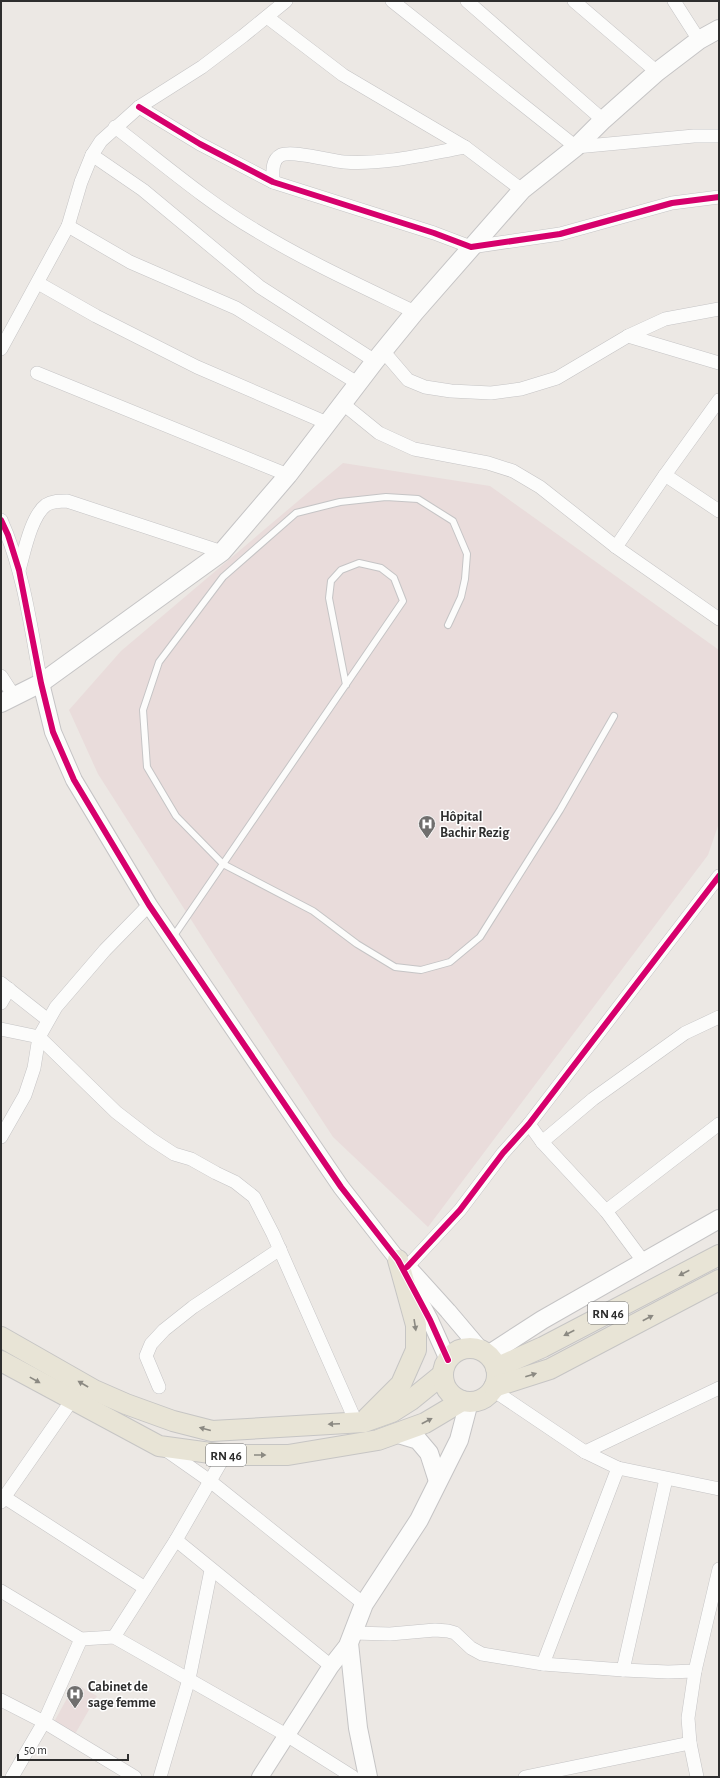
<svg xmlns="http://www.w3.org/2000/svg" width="720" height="1778" viewBox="0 0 720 1778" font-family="'Alegreya Sans',sans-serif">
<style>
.medical{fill:#e9dcdb}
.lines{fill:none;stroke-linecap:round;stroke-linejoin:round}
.service-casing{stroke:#c5c4c5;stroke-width:8}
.minor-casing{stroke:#c5c4c5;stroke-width:14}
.tertiary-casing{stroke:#c5c4c5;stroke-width:18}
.secondary-casing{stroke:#c5c4c5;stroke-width:20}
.primary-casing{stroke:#c6c5c4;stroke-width:22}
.service{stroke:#fcfcfb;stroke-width:6}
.minor{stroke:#fcfcfb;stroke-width:13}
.tertiary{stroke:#fcfcfb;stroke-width:16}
.secondary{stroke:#fcfcfb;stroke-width:18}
.primary{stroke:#e8e4d6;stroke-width:20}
.cycleway-casing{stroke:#fff;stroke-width:8}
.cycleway{stroke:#d6006c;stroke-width:6}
.oneway{fill:#8b8982}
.labels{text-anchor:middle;stroke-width:3;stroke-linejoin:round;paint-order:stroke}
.shield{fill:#fff;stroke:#6d6d6d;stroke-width:1}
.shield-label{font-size:13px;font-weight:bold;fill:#2e2e2e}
.poi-label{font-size:14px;font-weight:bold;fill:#2e2e2e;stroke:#fff;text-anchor:start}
</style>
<rect width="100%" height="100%" fill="#ece8e4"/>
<!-- medical -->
<g class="medical">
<path d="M343 463 490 486 719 650V823L708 855 428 1227 333 1137 213 954 98 774 69 710 121 651Z"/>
<path d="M75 1684 97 1696 75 1734 54 1722Z"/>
</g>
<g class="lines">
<defs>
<g id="service">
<path d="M448 625 461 597 465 579 467 554 453 521 418 499 386 497 340 502 296 513 223 577 159 662 143 710 147 767 176 816 223 864 313 911 357 944 395 967 421 970 450 962 480 937 560 810 614 716"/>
<path d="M173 937 403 601 394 578 381 568 359 563 341 570 331 581 329 598 346 685"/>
</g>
<g id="minor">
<path d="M392 1 576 147 694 136H719"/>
<path d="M467 1 603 120"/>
<path d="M574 1 657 72"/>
<path d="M674 1 699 40"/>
<path d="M267 17 343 75 465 147 522 190"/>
<path d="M139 107 200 144 273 182 434 233 471 247 560 234 672 203 719 197"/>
<path d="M115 127C161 162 206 201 255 230 306 261 361 286 415 312"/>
<path d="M92 155 143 190 260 287 375 361"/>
<path d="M273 182C273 173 271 160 281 155 293 150 330 161 344 162 385 165 426 154 465 147"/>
<path d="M68 226 130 262 236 308 359 384"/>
<path d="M38 283 96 316 197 367 327 423"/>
<path d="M628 336 719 363"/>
<path d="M1 349 68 226 81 182 92 155 101 141 139 107 202 67 243 36 286 1"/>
<path d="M384 352 408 380 425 387 451 391 491 393 521 389 557 378 628 336 665 319 719 309"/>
<path d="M37 373 288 475"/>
<path d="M342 403 379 433 414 449 488 463 513 471 540 487 616 547 719 619"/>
<path d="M665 475 719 511"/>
<path d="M1 520C24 571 31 629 41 683"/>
<path d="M616 547 665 475 719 400"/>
<path d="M19 570C24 553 31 516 46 505 52 501 60 501 67 501L222 552"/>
<path d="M1 676 14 696"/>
<path d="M1 983 48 1020"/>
<path d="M1 1003 9 989"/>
<path d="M1 1029 39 1037 116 1112 151 1139 174 1154 191 1159 216 1173 235 1182 254 1197 273 1234 356 1422"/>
<path d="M529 1124 542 1142 606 1211 643 1261"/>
<path d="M1 1137 25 1095 34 1068 39 1037 56 1007 105 950 149 905"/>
<path d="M542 1142 593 1099 685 1033 719 1017"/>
<path d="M606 1211 719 1124"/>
<path d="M407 1267 460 1210 503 1153 529 1124 719 876"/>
<path d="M159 1387 146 1356 151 1344 164 1330 193 1307 280 1249"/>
<path d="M493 1390 585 1452 618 1468 719 1489"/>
<path d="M163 1448 210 1481 364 1604"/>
<path d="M585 1452 719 1388"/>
<path d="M4 1497 145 1588"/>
<path d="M1 1502 72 1400"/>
<path d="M176 1540 331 1666"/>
<path d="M1 1591 81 1639 114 1637 288 1736 353 1777"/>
<path d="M353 1633 390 1634 435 1630 448 1631 455 1633 471 1648 482 1654 543 1664 623 1670 668 1672 695 1671 719 1569"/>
<path d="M114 1637 176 1540 225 1455"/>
<path d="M543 1664 618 1468"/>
<path d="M623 1670 666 1479"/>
<path d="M1 1700 44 1722 135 1777"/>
<path d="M690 1743 697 1777"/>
<path d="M12 1777 44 1722 81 1639"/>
<path d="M160 1777 189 1679 211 1570"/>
<path d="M525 1777 690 1743 688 1718 695 1671"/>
</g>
<g id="tertiary">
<path d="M41 683 53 732 74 780 149 905 341 1187 398 1260 430 1320 448 1360"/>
<path d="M409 1268 448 1311 481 1350"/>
<path d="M260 1777 331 1666 349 1643"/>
</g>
<g id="secondary">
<path d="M1 703 41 683 222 552 288 475 375 361 415 312 522 190 576 147 603 120 657 72 699 40 719 29"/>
<path d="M488 1355 542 1320 719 1219"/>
<path d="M398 1434 418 1440 429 1453 438 1481"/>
<path d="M368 1777 358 1728 349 1643 364 1604 419 1520 459 1440 469 1402"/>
</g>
<g id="primary">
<path d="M1 1337 94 1390 126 1404 173 1421 212 1431 364 1422 392 1412 411 1400 443 1374"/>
<circle cx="470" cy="1375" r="27"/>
<path d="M1 1361 159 1446 225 1455H288L378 1440 425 1423 462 1401"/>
<path d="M496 1368 543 1347 719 1255"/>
<path d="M494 1387 550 1369 719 1280"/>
<path d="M367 1418 401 1384 416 1350V1325L398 1260"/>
</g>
</defs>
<!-- service casing -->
<use href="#service" class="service-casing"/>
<!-- minor casing -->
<use href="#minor" class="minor-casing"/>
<!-- tertiary casing -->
<use href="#tertiary" class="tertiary-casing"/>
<!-- secondary casing -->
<use href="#secondary" class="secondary-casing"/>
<!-- primary casing -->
<use href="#primary" class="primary-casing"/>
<!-- service -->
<use href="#service" class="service"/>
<!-- minor -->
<use href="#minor" class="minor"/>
<!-- tertiary -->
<use href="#tertiary" class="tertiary"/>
<!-- secondary -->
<use href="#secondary" class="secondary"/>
<!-- primary -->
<use href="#primary" class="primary"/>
<defs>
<g id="cycleway">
<path d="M139 107 200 144 273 182 434 233 471 247 560 234 672 203 719 197"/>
<path d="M1 520 8 535 19 570 41 683 53 732 74 780 149 905 341 1187 398 1260 430 1320 448 1360"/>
<path d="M407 1267 460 1210 503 1153 529 1124 719 876"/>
</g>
</defs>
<!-- cycleway casing -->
<use href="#cycleway" class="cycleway-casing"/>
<!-- cycleway -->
<use href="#cycleway" class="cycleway"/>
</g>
<!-- one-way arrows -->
<defs><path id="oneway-solid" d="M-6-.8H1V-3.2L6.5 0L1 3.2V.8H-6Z"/></defs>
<g class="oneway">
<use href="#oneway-solid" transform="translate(684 1273) rotate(153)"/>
<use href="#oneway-solid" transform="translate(648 1318) rotate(-28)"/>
<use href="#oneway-solid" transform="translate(415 1325) rotate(81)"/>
<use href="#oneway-solid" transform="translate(569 1333) rotate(153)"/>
<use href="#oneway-solid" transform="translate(531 1375) rotate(-18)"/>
<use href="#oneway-solid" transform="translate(35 1380) rotate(29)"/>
<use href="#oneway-solid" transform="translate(83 1384) rotate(-150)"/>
<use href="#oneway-solid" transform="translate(427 1421) rotate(-28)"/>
<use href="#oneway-solid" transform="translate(334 1424) rotate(177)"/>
<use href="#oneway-solid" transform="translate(205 1429) rotate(-165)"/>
<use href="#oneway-solid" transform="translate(260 1455)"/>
</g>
<!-- icons -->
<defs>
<symbol id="hospital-pin" viewBox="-11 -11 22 30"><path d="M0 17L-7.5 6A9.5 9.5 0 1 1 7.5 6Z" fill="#706f6e" stroke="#fff"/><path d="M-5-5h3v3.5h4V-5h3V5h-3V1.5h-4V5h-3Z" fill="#fff"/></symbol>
</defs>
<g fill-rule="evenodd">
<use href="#hospital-pin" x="417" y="814" width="20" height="27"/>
<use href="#hospital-pin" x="65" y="1684" width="20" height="27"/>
</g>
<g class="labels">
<!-- shield labels -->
<g class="shield">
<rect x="588" y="1302" width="40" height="22" rx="3"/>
<rect x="206" y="1444" width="40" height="22" rx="3"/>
</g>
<g class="shield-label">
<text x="608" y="1318">RN 46</text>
<text x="226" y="1460">RN 46</text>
</g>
<!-- poi labels -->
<g class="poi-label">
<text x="440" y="821">Hôpital<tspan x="440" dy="16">Bachir Rezig</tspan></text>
<text x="88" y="1691">Cabinet de<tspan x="88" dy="16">sage femme</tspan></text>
</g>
</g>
<!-- border -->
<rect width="720" height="1778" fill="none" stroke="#2e2e2e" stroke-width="4"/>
<!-- scale -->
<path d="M18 1754v6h110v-6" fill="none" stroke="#2e2e2e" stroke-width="2"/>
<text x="24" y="1754" font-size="12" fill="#2e2e2e" stroke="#ffffff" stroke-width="3" paint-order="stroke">50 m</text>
</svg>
